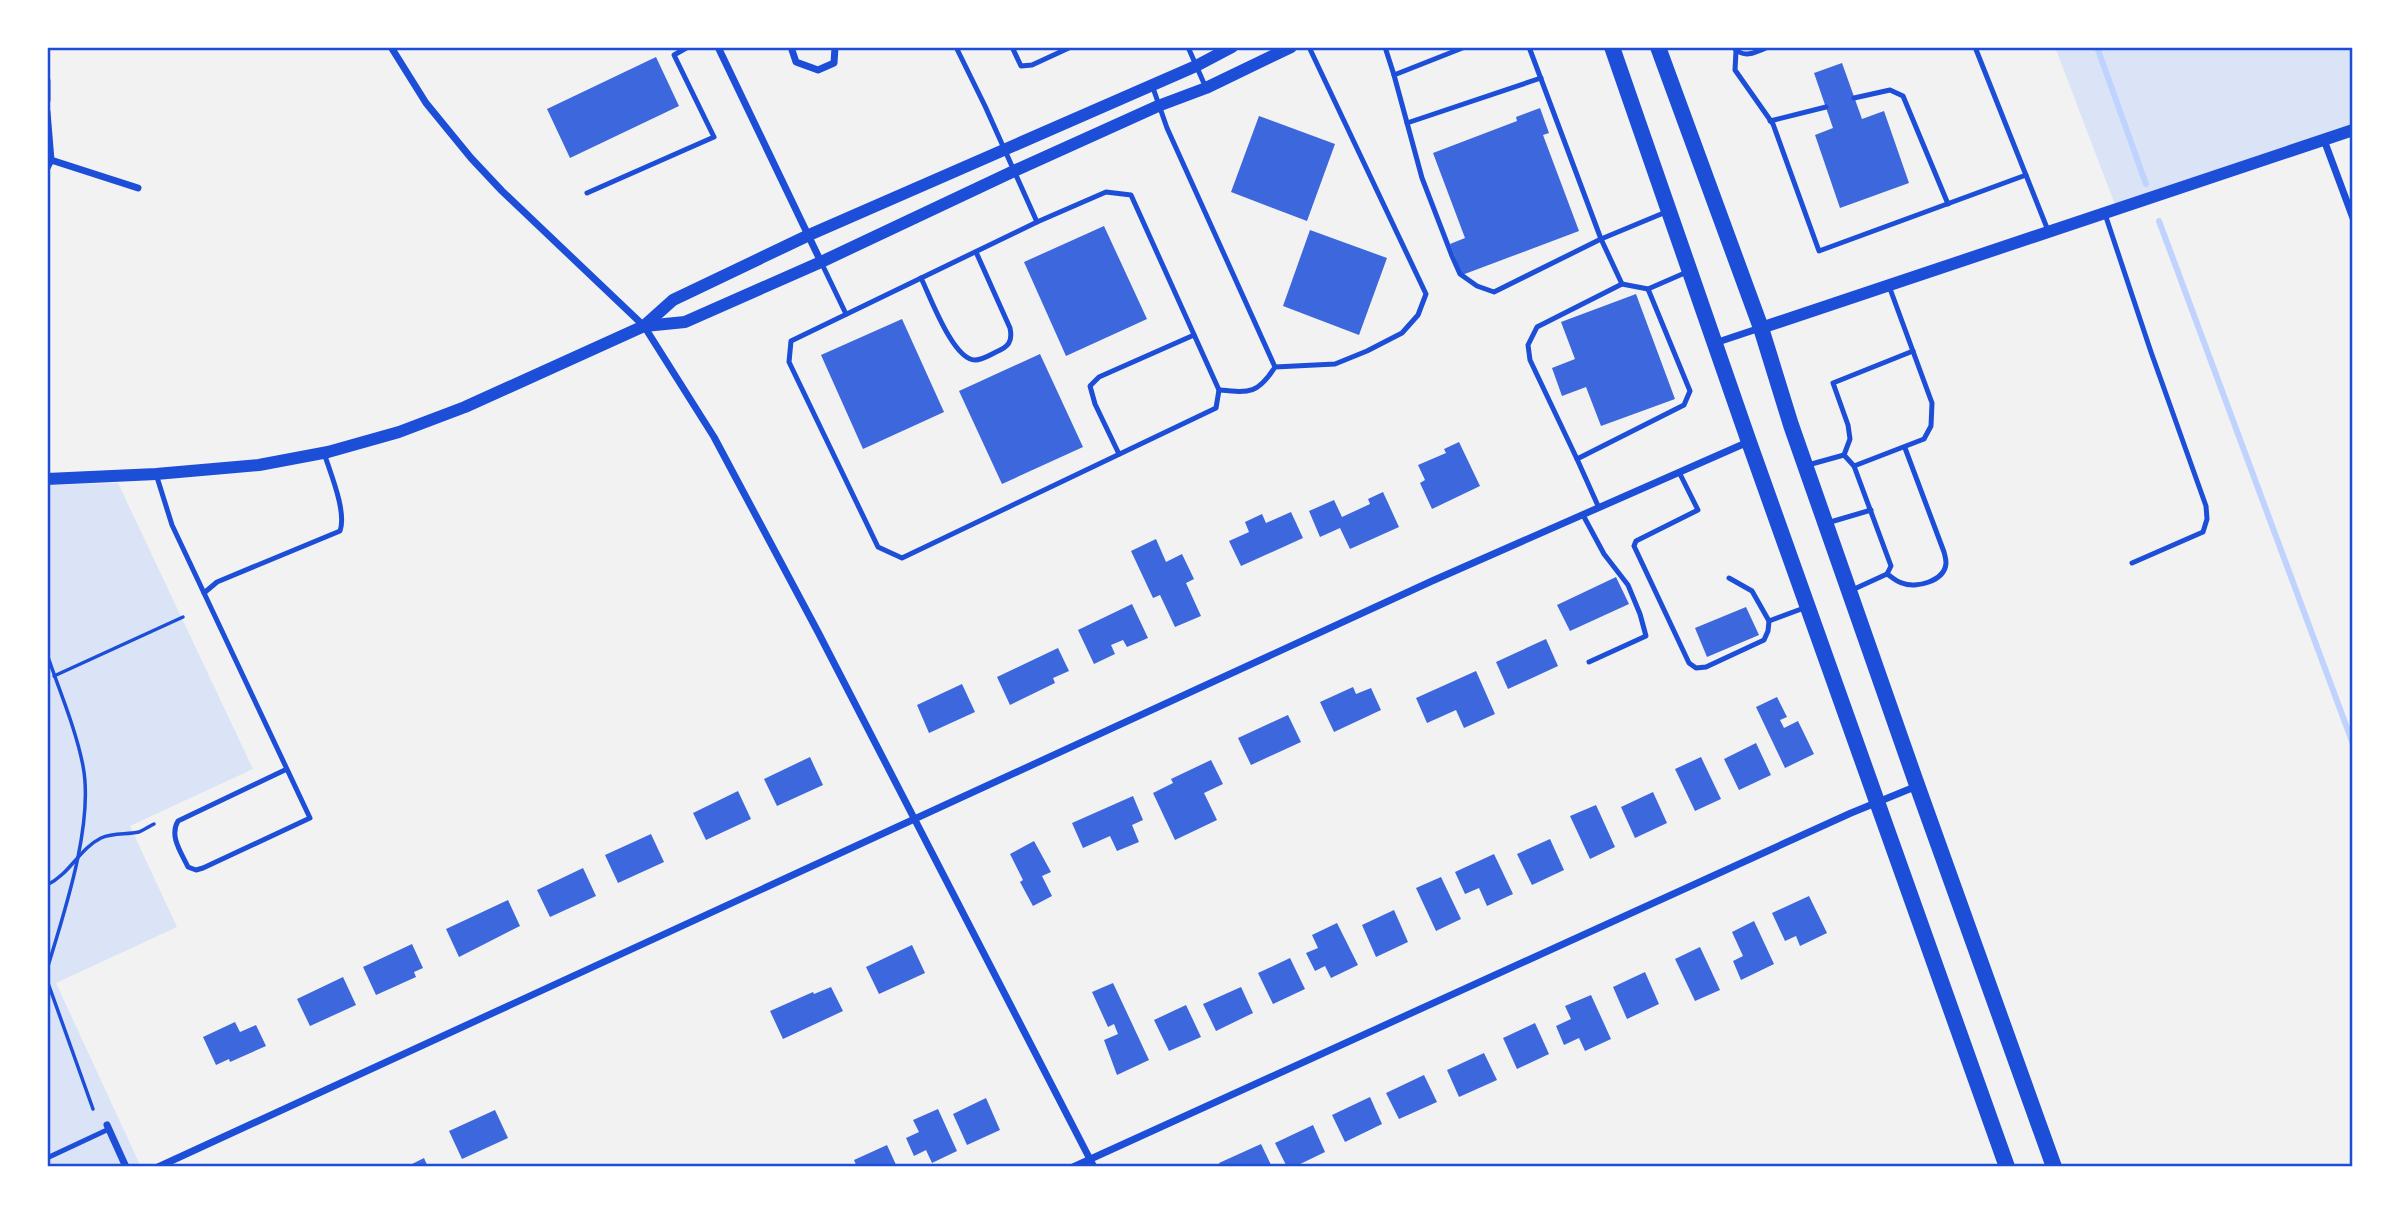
<svg xmlns="http://www.w3.org/2000/svg" width="2400" height="1214" viewBox="0 0 2400 1214" font-family="Overpass,sans-serif">
<style>
.green{fill:#dbe4f7}
.lines{fill:none;stroke-linecap:round;stroke-linejoin:round}
.stream{stroke:#bfd3fe;stroke-width:6}
.building{fill:#3d67dc}
.path{stroke:#1d4ed8;stroke-width:3.5}
.service{stroke:#1d4ed8;stroke-width:5}
.minor{stroke:#1d4ed8;stroke-width:7}
.tertiary{stroke:#1d4ed8;stroke-width:12}
.primary{stroke:#1d4ed8;stroke-width:16}
.neatline{fill:none;stroke:#1d4ed8;stroke-width:2.5}
</style>
<rect width="100%" height="100%" fill="#f2f2f2"/>
<!-- green -->
<g class="green">
<path d="M2055 47H2353V128L2117 210Z"/>
<path d="M118 483 253 769 130 826 177 927 56 983 141 1167H47V485Z"/>
</g>
<g class="lines">
<!-- stream -->
<g class="stream">
<path d="M2097 47 2146 184"/>
<path d="M2159 221 2353 744"/>
</g>
</g>
<!-- building -->
<g class="building">
<path d="M656 57 679 106 570 158 547 109Z"/>
<path d="M1842 63 1862 119 1884 111 1909 183 1840 208 1815 135 1833 128 1814 73Z"/>
<path d="M1540 108 1549 133 1543 135 1579 231 1462 275 1450 244 1465 238 1433 153 1517 121 1516 117Z"/>
<path d="M1259 116 1335 144 1307 221 1231 192Z"/>
<path d="M1104 226 1147 319 1066 356 1024 262Z"/>
<path d="M1310 230 1387 258 1359 335 1283 306Z"/>
<path d="M1636 294 1675 399 1601 426 1586 387 1562 396 1552 368 1575 359 1561 322Z"/>
<path d="M902 319 944 412 863 449 821 355Z"/>
<path d="M1040 354 1083 447 1002 484 959 391Z"/>
<path d="M1459 442 1480 486 1432 509 1420 483 1425 480 1418 465 1446 453 1444 449Z"/>
<path d="M1383 492 1399 527 1350 549 1340 528 1320 537 1309 511 1334 500 1342 517 1370 504 1368 499Z"/>
<path d="M1291 512 1303 538 1241 566 1229 541 1249 532 1245 522 1262 514 1266 523Z"/>
<path d="M1156 539 1166 562 1182 554 1194 579 1186 583 1201 616 1175 627 1160 595 1153 598 1131 551Z"/>
<path d="M1616 577 1629 604 1570 631 1557 605Z"/>
<path d="M1132 604 1148 638 1127 647 1123 640 1111 645 1115 654 1094 664 1078 630Z"/>
<path d="M1746 607 1759 635 1707 657 1695 628Z"/>
<path d="M1546 639 1558 666 1508 689 1496 662Z"/>
<path d="M1058 648 1069 671 1053 678 1055 683 1010 705 997 677Z"/>
<path d="M1476 671 1495 714 1464 728 1456 710 1427 723 1416 698Z"/>
<path d="M962 684 975 712 929 733 917 705Z"/>
<path d="M1353 687 1356 694 1371 688 1381 710 1334 732 1320 702Z"/>
<path d="M1777 697 1787 717 1780 720 1784 728 1798 721 1814 754 1785 768 1756 707Z"/>
<path d="M1288 715 1301 742 1251 765 1238 738Z"/>
<path d="M1756 743 1771 775 1739 790 1724 759Z"/>
<path d="M810 757 823 785 777 806 764 779Z"/>
<path d="M1701 757 1721 799 1695 811 1675 769Z"/>
<path d="M1211 760 1223 784 1204 793 1217 820 1175 840 1153 793 1173 783 1171 779Z"/>
<path d="M738 791 751 819 706 840 693 813Z"/>
<path d="M1653 792 1667 823 1635 838 1621 807Z"/>
<path d="M1133 796 1143 820 1132 825 1139 842 1117 851 1110 836 1083 848 1072 823Z"/>
<path d="M1596 805 1615 847 1590 859 1570 816Z"/>
<path d="M651 834 664 862 618 883 605 855Z"/>
<path d="M1550 839 1564 870 1532 885 1517 854Z"/>
<path d="M1034 841 1051 872 1042 876 1052 896 1033 906 1020 882 1023 880 1010 854Z"/>
<path d="M1494 854 1513 894 1487 906 1479 888 1465 894 1455 872Z"/>
<path d="M583 868 596 896 550 917 537 890Z"/>
<path d="M1441 877 1461 919 1436 931 1416 888Z"/>
<path d="M1809 896 1827 933 1800 946 1796 936 1785 941 1772 913Z"/>
<path d="M508 900 520 926 459 957 446 929Z"/>
<path d="M1394 910 1408 942 1376 957 1362 925Z"/>
<path d="M1754 921 1774 964 1741 980 1733 961 1743 956 1732 932Z"/>
<path d="M1337 923 1358 965 1331 978 1325 966 1315 971 1306 953 1318 948 1312 935Z"/>
<path d="M412 944 423 968 414 972 416 977 376 995 363 967Z"/>
<path d="M912 945 925 973 879 994 866 967Z"/>
<path d="M1700 947 1720 990 1695 1001 1675 959Z"/>
<path d="M1290 958 1305 989 1273 1004 1258 973Z"/>
<path d="M1645 972 1659 1004 1627 1019 1613 987Z"/>
<path d="M343 977 356 1005 310 1026 297 999Z"/>
<path d="M1113 983 1149 1060 1117 1075 1104 1040 1118 1034 1114 1024 1108 1027 1092 992Z"/>
<path d="M831 987 843 1011 783 1039 770 1011 813 992 814 994Z"/>
<path d="M1241 987 1253 1013 1216 1031 1203 1004Z"/>
<path d="M1591 995 1611 1039 1585 1051 1579 1038 1564 1045 1556 1026 1571 1019 1565 1006Z"/>
<path d="M1186 1005 1201 1037 1169 1051 1154 1020Z"/>
<path d="M235 1022 240 1032 256 1025 266 1046 230 1062 229 1059 216 1065 203 1037Z"/>
<path d="M1535 1023 1549 1054 1517 1069 1503 1038Z"/>
<path d="M1484 1053 1497 1080 1459 1097 1447 1070Z"/>
<path d="M1424 1075 1437 1102 1399 1119 1386 1093Z"/>
<path d="M1370 1097 1382 1124 1345 1142 1332 1115Z"/>
<path d="M986 1098 1000 1130 967 1145 953 1114Z"/>
<path d="M938 1109 957 1151 932 1163 926 1150 914 1156 906 1138 919 1132 913 1120Z"/>
<path d="M495 1110 508 1138 462 1159 449 1131Z"/>
<path d="M1313 1125 1325 1152 1294 1167H1287L1275 1143Z"/>
<path d="M1261 1144 1272 1167H1221L1219 1163Z"/>
<path d="M887 1145 897 1167H857L854 1160Z"/>
<path d="M424 1158 428 1167H406Z"/>
</g>
<g class="lines">
<!-- path -->
<g class="path">
<path d="M47 654C59 690 76 729 83 766 94 823 65 910 48 966V983L93 1109"/>
<path d="M54 676 183 617"/>
<path d="M47 885C70 874 79 849 101 838 114 832 126 835 139 832 144 830 150 826 154 824"/>
</g>
<!-- service -->
<g class="service">
<path d="M956 47 985 106 1037 222"/>
<path d="M1012 47 1021 66 1032 65 1071 47"/>
<path d="M1188 47 1206 88"/>
<path d="M1385 47 1394 75 1465 47"/>
<path d="M1529 47 1601 239 1622 284 1537 327 1528 345 1530 360 1577 459"/>
<path d="M1733 47C1743 59 1755 53 1768 47"/>
<path d="M1975 47 2049 233"/>
<path d="M1736 51 1735 70 1773 124 1819 251 2026 175"/>
<path d="M1394 75 1422 178 1452 256 1460 274 1477 286 1494 292 1601 239 1666 212"/>
<path d="M1152 85 1167 128 1275 367"/>
<path d="M1854 98 1890 90 1903 96 1948 204"/>
<path d="M1770 121 1826 107"/>
<path d="M1407 123 1541 78"/>
<path d="M1106 192 1131 195 1219 390 1216 408 902 558 878 547 789 362 791 341 1037 222Z"/>
<path d="M587 193 714 137 674 55 688 47"/>
<path d="M2105 214 2151 352 2206 506 2207 519 2203 532 2132 563"/>
<path d="M821 262 846 314"/>
<path d="M921 278C930 296 953 360 975 360 982 360 990 355 996 352 1008 347 1013 342 1010 328L976 252"/>
<path d="M1622 284 1648 289"/>
<path d="M1219 390C1250 393 1258 394 1275 367L1335 364 1367 351 1402 333 1418 315 1426 294 1309 47"/>
<path d="M1119 454 1095 404 1090 386 1099 377 1194 335"/>
<path d="M1844 455 1854 466 1891 566 1887 574 1852 590"/>
<path d="M1808 465 1844 455 1850 439 1848 425 1833 383 1913 351"/>
<path d="M1854 466 1924 439 1931 426 1932 403 1889 286"/>
<path d="M1679 472 1698 510 1636 541 1634 546 1689 663 1696 668 1706 667 1764 640 1768 631 1769 621"/>
<path d="M156 474 172 525 310 818 203 868 196 870 188 867C181 852 169 836 178 821L287 769"/>
<path d="M1599 508 1577 459 1684 405 1690 391 1648 289 1687 272"/>
<path d="M1583 515 1604 554 1628 585 1640 614 1646 636 1589 662"/>
<path d="M1827 523 1871 510"/>
<path d="M1887 574C1892 577 1897 582 1902 583 1916 589 1945 581 1946 563 1946 559 1945 556 1944 552L1905 448"/>
<path d="M1729 578 1752 591 1769 621 1804 608"/>
<path d="M204 593 217 582 340 531C347 512 330 472 324 453"/>
<path d="M47 1158 109 1129"/>
</g>
<!-- minor -->
<g class="minor">
<path d="M391 47 426 103 471 158 502 191 644 326 714 437 818 632 1094 1167"/>
<path d="M718 47 821 262"/>
<path d="M791 47 796 62 818 70 834 63 835 47"/>
<path d="M47 81V100"/>
<path d="M47 112 51 160 47 168"/>
<path d="M2324 140 2353 218"/>
<path d="M51 160 138 188"/>
<path d="M1715 343 1760 328"/>
<path d="M107 1125 126 1167"/>
<path d="M158 1167 1432 581 1748 442"/>
<path d="M1073 1167 1851 813 1917 786"/>
</g>
<!-- tertiary -->
<g class="tertiary">
<path d="M645 326 685 322 821 262 1014 171 1158 106 1206 88 1291 47"/>
<path d="M1761 328 2353 130"/>
<path d="M47 479 156 474 259 465 328 452 399 432 465 407 644 326 673 300 809 235 1196 66 1232 47"/>
</g>
<!-- primary -->
<g class="primary">
<path d="M1612 47 1749 442 2007 1167"/>
<path d="M1658 47 1761 328 1791 425 1917 785 2054 1167"/>
</g>
</g>
<!-- border -->
<rect width="2400" height="1214" fill="none" stroke="#ffffff" stroke-width="98"/>
<rect x="49" y="49" width="2302" height="1116" class="neatline"/>
</svg>
